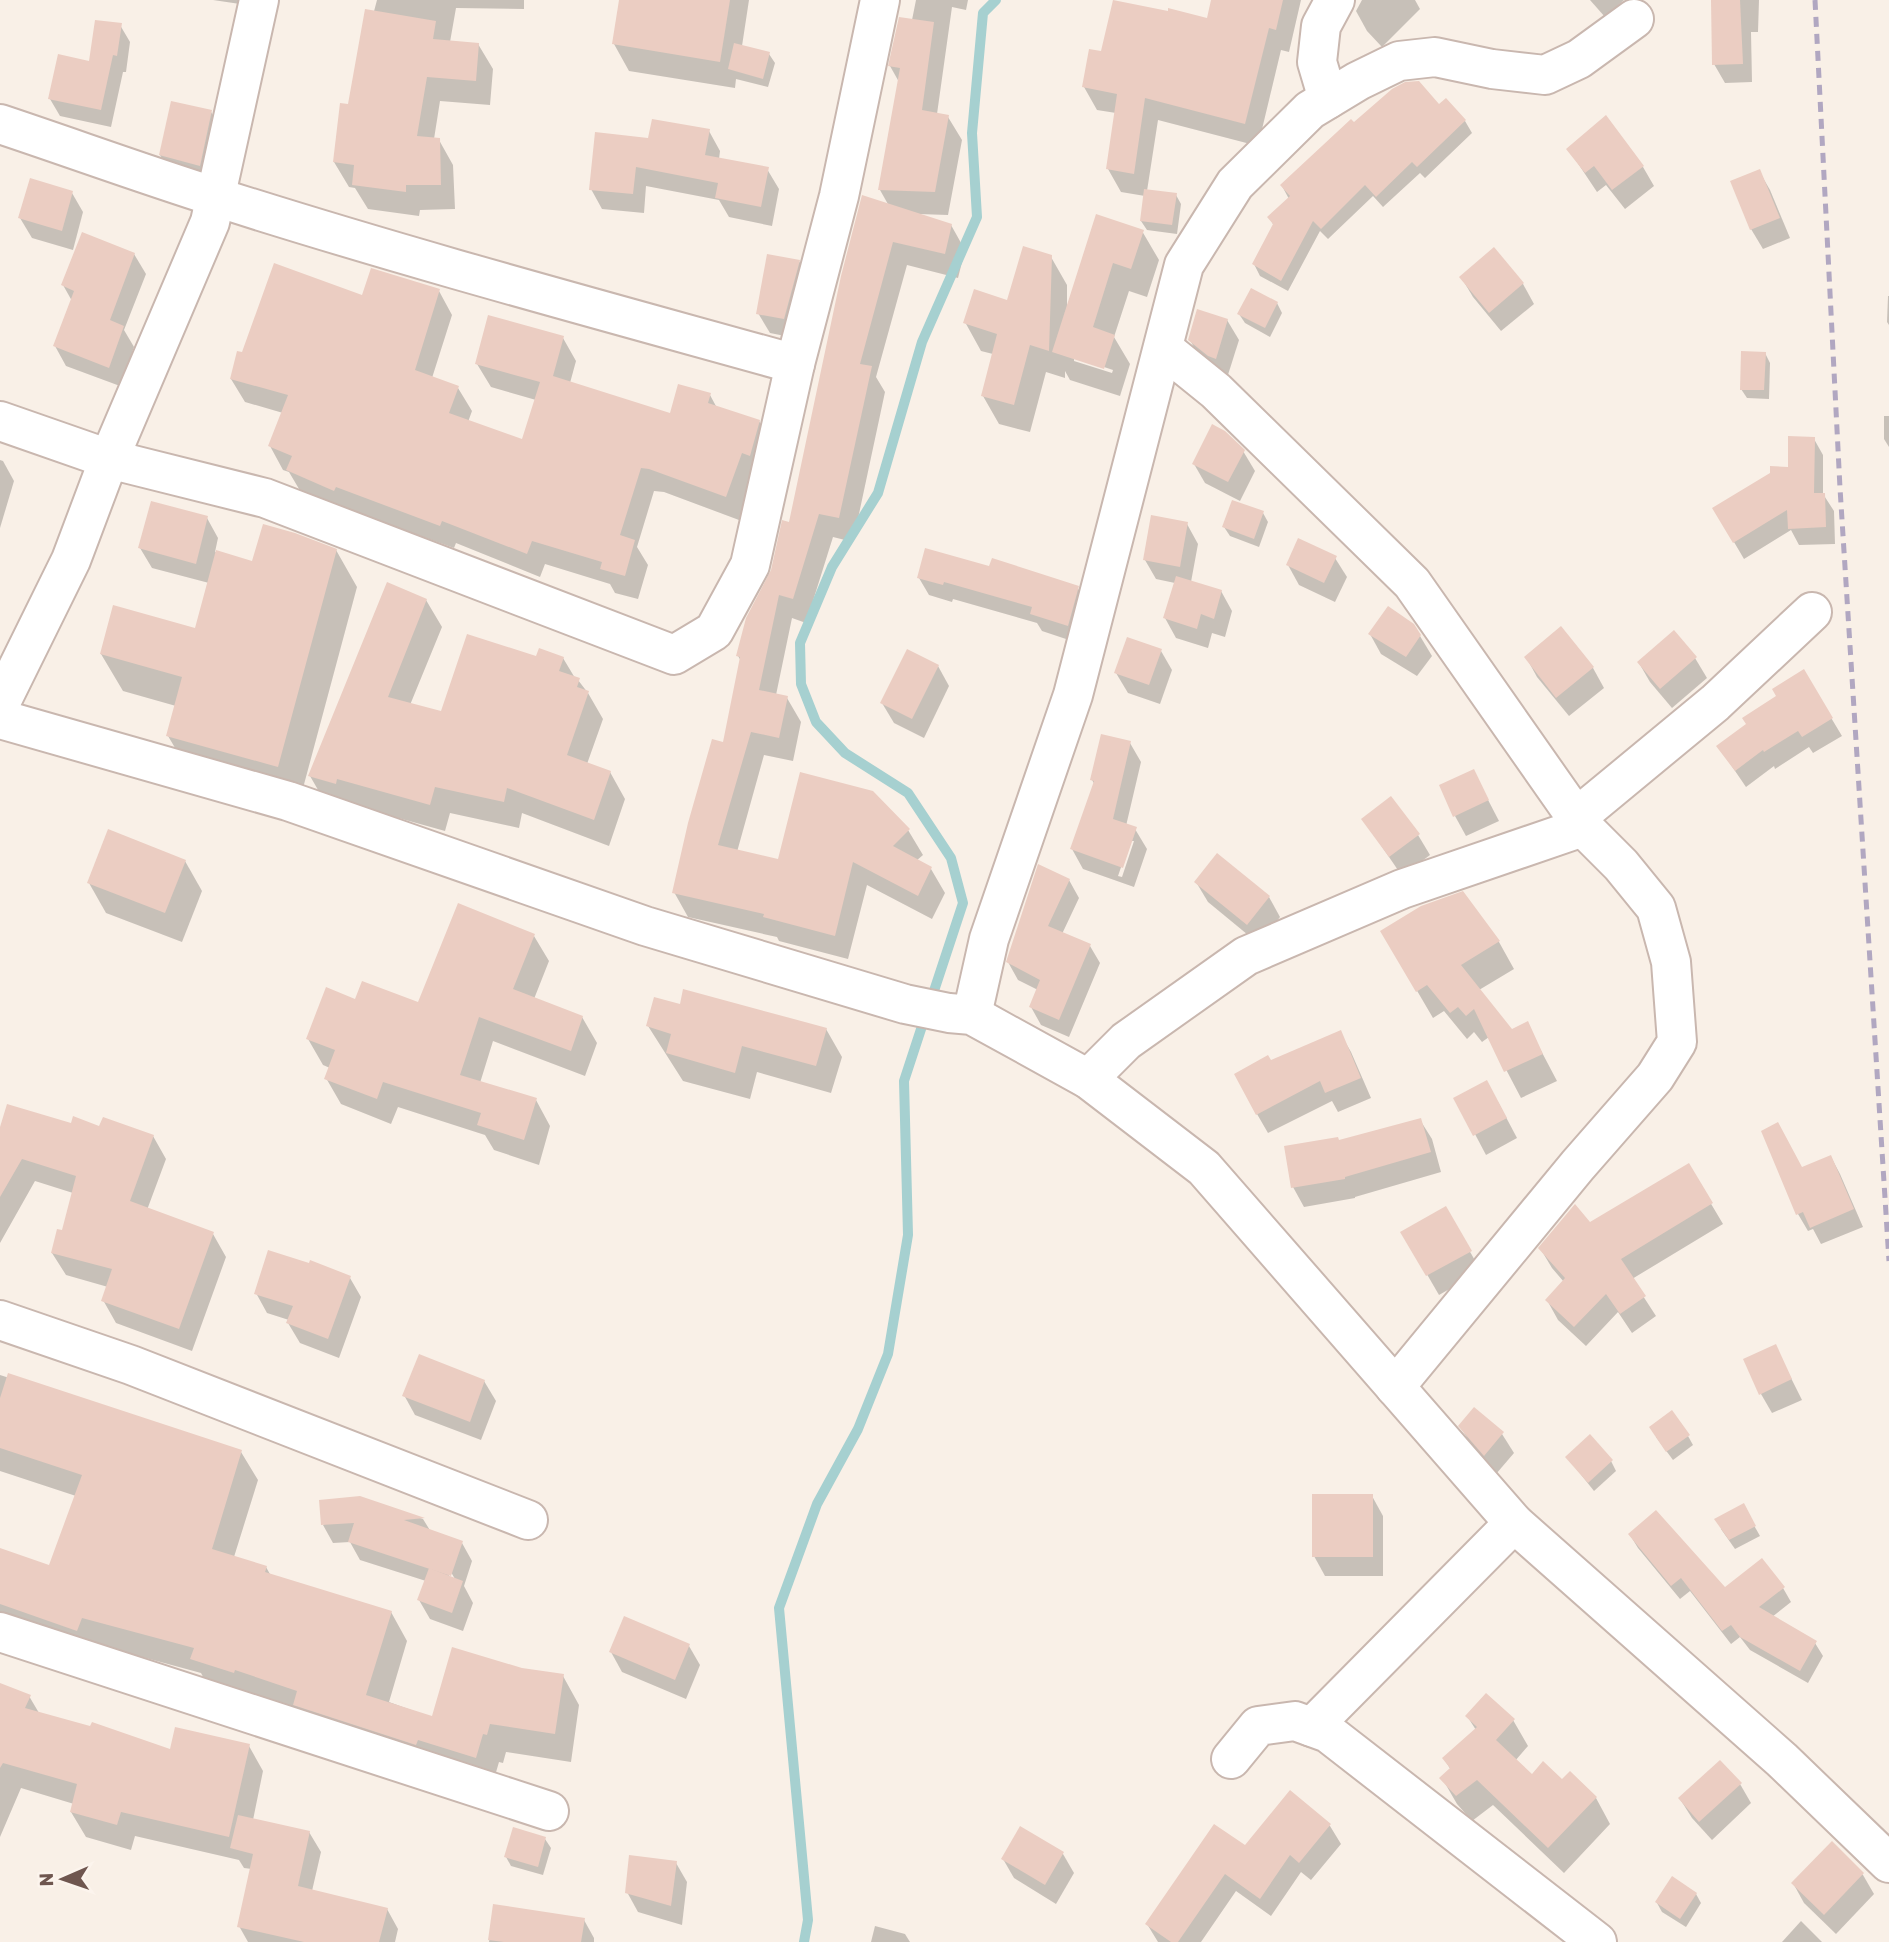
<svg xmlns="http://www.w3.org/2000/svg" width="1889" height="1942" viewBox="0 0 1889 1942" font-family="Rubik,sans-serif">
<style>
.shadow{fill:#0003;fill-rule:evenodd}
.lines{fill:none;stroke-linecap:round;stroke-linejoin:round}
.stream{stroke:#a6d0d0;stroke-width:10}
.building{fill:#ebcdc2}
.minor-casing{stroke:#c9b7af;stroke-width:42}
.minor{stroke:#fff;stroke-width:38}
.rail{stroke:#b1a7c1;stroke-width:5;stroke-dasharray:10 7;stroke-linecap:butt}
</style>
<rect width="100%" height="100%" fill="#f9f0e7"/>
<!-- shadow -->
<g class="shadow">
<path d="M213 0H240V4Z"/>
<path d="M377 0H524V9L456 8 450 42 478 44 493 69 490 105 440 101 434 139 439 140 453 165 455 209 420 210 419 216 368 209 355 188 349 187 334 162Z"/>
<path d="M621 0H749L742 46 769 54 775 63 768 87 736 79 735 88 629 71 614 44Z"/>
<path d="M916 0H968L966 10 952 7 937 114 948 117 962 140 948 215 918 214 951 225 965 250 958 278 907 265 876 377 885 392 853 542 833 537 806 623 792 618 776 695 787 698 801 722 793 761 764 755 737 852 779 861 908 830 923 855 916 861 931 869 945 893 932 919 867 885 848 959 779 941 777 937 688 917 674 892 725 745 741 661 738 656 790 524 889 206 880 190 899 82 890 66 912 20Z"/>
<path d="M1213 0H1301L1289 52 1281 50 1258 146 1158 120 1147 191 1176 195 1181 204 1177 234 1147 230 1141 221 1145 196 1121 192 1108 169 1116 113 1097 110 1084 87 1103 53 1209 20Z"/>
<path d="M1362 0H1415L1420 9 1382 47 1367 31 1356 11Z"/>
<path d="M1590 0H1624L1605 17Z"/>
<path d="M1713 0H1759L1758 32H1751L1752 82 1725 83 1714 64Z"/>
<path d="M120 25 130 42 126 72H123L111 127 60 116 50 99 91 63Z"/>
<path d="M1446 100 1465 121 1472 133 1425 178 1420 173 1383 207 1373 196 1328 239 1320 231 1288 291 1260 276 1254 264 1274 226 1269 217 1289 199 1282 186 1354 125 1439 107Z"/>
<path d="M211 112 223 131 211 184 172 175 160 155Z"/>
<path d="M709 131 720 151 719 159 767 169 779 189 772 226 729 217 719 200 646 186 644 213 602 209 591 189 650 140Z"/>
<path d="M1569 150 1643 167 1654 186 1625 209 1606 185 1597 192Z"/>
<path d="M1759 171 1770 190 1790 238 1763 249 1751 229Z"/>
<path d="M72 193 83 212 73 250 32 238 20 218Z"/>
<path d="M1142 231 1159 260 1147 297 1129 291 1114 337 1130 364 1120 396 1070 380 1065 371V378L1046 372 1030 432 999 424 983 396 993 354 981 351 965 322 1008 302 1051 257 1067 285V308ZM1074 357 1113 370 1112 373 1074 361Z"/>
<path d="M134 254 146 274 124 330 134 347 120 386 66 366 55 346 72 301 63 285Z"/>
<path d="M799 261 810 281 795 338 770 333 758 313Z"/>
<path d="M1461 277 1523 284 1534 304 1501 331 1473 297Z"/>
<path d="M439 291 452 315 432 378 458 388 472 411 468 422 523 442 536 400 491 387 477 364 563 338 576 361 570 383 671 415 710 395 717 408 759 421 773 445 755 476 739 520 664 492 654 491 637 547 648 565 638 599 615 593 610 584 545 564 540 577 456 543 454 548 349 510 347 513 302 494 289 472 283 470 270 446 283 413 245 402 231 379 243 354 363 298Z"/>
<path d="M1888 296H1889V325L1887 322Z"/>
<path d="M1277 303 1282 313 1270 337 1245 323 1239 314Z"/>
<path d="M1227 320 1239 340 1227 378 1201 360 1190 340Z"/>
<path d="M1765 353 1770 363 1769 399 1747 398 1741 389Z"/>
<path d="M1884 416H1889V447L1884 439Z"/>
<path d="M1814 439 1823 455V494L1834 511 1835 544 1799 545 1791 530 1744 559 1714 508 1790 469Z"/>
<path d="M1243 451 1255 471 1240 501 1205 483 1194 464Z"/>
<path d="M0 460 3 461 14 481 0 528Z"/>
<path d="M1263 513 1268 522 1259 547 1230 536 1224 527Z"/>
<path d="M207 518 218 538 215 552 253 563 336 550 357 587 299 803 190 773 168 736 176 706 123 691 101 654 197 630 209 583 152 568 140 548Z"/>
<path d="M1187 524 1198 544 1191 582 1221 591 1232 611 1225 637 1212 633 1208 648 1176 638 1165 618 1175 583 1156 579 1145 560Z"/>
<path d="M1335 558 1347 577 1335 602 1299 585 1288 565Z"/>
<path d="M991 569 1077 587 1088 605 1078 643 1042 631 1037 623 953 599 952 602 929 595 919 578Z"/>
<path d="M426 600 442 627 410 705 442 713 537 658H563L575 678 578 680 588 693 603 719 587 764 610 772 625 799 609 846 522 813 519 828 450 813 445 831 352 805 325 802 310 776Z"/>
<path d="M1561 629 1593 668 1604 688 1569 716 1537 677 1526 657Z"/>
<path d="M1370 634 1420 636 1432 656 1417 676 1381 654Z"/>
<path d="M1161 651 1172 670 1160 704 1128 693 1116 673Z"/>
<path d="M1695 658 1707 678 1672 708 1650 682 1639 663Z"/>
<path d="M938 666 949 686 924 738 894 723 882 703Z"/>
<path d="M1803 671 1842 736 1813 753 1809 747 1775 769 1774 766 1746 787 1718 746 1748 724Z"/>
<path d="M1130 743 1141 762 1126 826 1135 829 1147 849 1134 887 1083 869 1072 849 1095 785 1092 780ZM1130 841H1134L1122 877 1118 876Z"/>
<path d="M1473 771 1499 821 1466 836 1455 816Z"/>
<path d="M1363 819 1418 835 1430 855 1402 876Z"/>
<path d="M185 861 202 891 182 942 106 913 89 883Z"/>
<path d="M1069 880 1079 898 1062 934 1090 946 1100 963 1069 1037 1041 1025 1031 1007 1038 990 1018 980 1008 962Z"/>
<path d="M1196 882 1269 897 1280 917 1259 944 1208 902Z"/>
<path d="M1462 893 1499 942 1514 969 1479 990 1512 1031 1527 1024 1557 1081 1521 1098 1489 1037 1482 1042 1474 1032 1467 1039 1444 1011 1433 1018 1382 931Z"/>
<path d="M534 936 549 961 534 999 582 1017 597 1043 585 1076 493 1041 480 1083 536 1100 550 1126 539 1165 494 1150 485 1135 398 1107 391 1124 341 1104 326 1078 330 1068 323 1065 308 1039 356 1001 419 1005Z"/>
<path d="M681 1006 826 1029 842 1057 831 1093 757 1072 750 1099 683 1081 648 1026Z"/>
<path d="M1340 1033 1351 1052 1371 1098 1338 1112 1332 1101 1268 1133 1257 1114 1270 1062Z"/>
<path d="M1456 1098 1498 1102 1517 1138 1486 1155Z"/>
<path d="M1420 1120 1432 1139 1441 1172 1355 1197V1198L1304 1207 1293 1187 1339 1142Z"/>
<path d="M72 1125 153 1136 166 1159 147 1210 213 1234 226 1257 192 1351 116 1323 103 1300 108 1287 66 1275 52 1253 64 1232 73 1193 35 1181 0 1243V1133Z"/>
<path d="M1763 1131 1802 1169 1831 1157 1840 1174 1863 1227 1821 1244 1813 1229 1808 1231 1798 1214Z"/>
<path d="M1688 1165 1723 1224 1632 1279 1656 1316 1632 1333 1618 1312 1586 1346 1558 1320 1547 1300 1564 1282 1552 1268 1540 1248 1590 1225Z"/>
<path d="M1445 1208 1481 1271 1439 1295 1403 1233Z"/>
<path d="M350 1278 361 1297 339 1358 300 1343 288 1323 289 1320 267 1313 256 1293Z"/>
<path d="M1775 1346 1802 1400 1772 1413 1761 1394Z"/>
<path d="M0 1375 241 1452 258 1480 234 1557 266 1567 271 1576 391 1612 407 1641 389 1702 433 1718 522 1670 563 1676 579 1705 571 1762 506 1752 503 1763 499 1762 492 1786 209 1688 201 1673 98 1645 0 1628V1559L50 1567 76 1496 0 1471Z"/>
<path d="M484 1381 496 1401 481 1440 415 1415 404 1395Z"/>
<path d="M1460 1426 1502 1434 1514 1453 1496 1474 1472 1446Z"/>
<path d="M1688 1436 1693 1445 1673 1460 1656 1437Z"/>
<path d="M1567 1457 1611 1461 1616 1471 1594 1491Z"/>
<path d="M1372 1496 1383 1516V1576H1325L1314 1556Z"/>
<path d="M362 1498 423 1519 431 1532 462 1543 472 1561 464 1586 473 1603 463 1631 430 1619 419 1600 426 1581 360 1560 350 1542 333 1543 323 1525ZM448 1567 455 1579H451L445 1569Z"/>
<path d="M1743 1506 1760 1536 1735 1549 1721 1529Z"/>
<path d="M1630 1535 1725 1590 1783 1588 1791 1602 1772 1617 1815 1643 1823 1656 1808 1683 1750 1650 1740 1637 1731 1644 1690 1591 1680 1599 1638 1548Z"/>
<path d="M689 1646 700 1665 686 1699 622 1672 611 1652Z"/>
<path d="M0 1685 29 1696 39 1713 171 1751 249 1746 263 1771 253 1820 309 1832 321 1852 312 1891 387 1909 398 1929 395 1942H248L239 1926 252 1869 244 1868 239 1860 135 1836 131 1850 86 1837 71 1812 74 1804 21 1788 0 1837Z"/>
<path d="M1467 1716 1513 1720 1528 1746 1515 1761 1532 1776 1562 1782 1596 1798 1610 1824 1564 1873 1493 1805 1472 1821 1457 1804 1442 1778 1451 1770 1444 1759 1476 1730Z"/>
<path d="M1740 1784 1751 1803 1712 1840 1692 1818 1680 1799Z"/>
<path d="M1290 1792 1330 1826 1341 1844 1311 1880 1301 1872 1271 1916 1236 1891 1201 1942H1158L1147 1924 1245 1848Z"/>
<path d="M545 1839 551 1848 543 1875 511 1866 506 1857Z"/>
<path d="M1832 1844 1863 1875 1874 1894 1836 1934 1804 1903 1793 1883Z"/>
<path d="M1063 1854 1074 1873 1056 1904 1014 1878 1003 1859Z"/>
<path d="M676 1863 687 1882 682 1925 638 1912 627 1892Z"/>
<path d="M1696 1894 1701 1903 1686 1927 1662 1912 1657 1903Z"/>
<path d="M494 1906 584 1920 594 1938V1942H489Z"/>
<path d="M1801 1921 1822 1942H1782Z"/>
<path d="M875 1926 905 1934 910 1942H871Z"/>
</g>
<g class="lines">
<!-- stream -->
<g class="stream">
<path d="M931 1000 963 903 951 858 908 793 845 753 816 722 801 684 800 643 832 567 878 493 922 342 977 217 972 133 983 13 996 0"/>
<path d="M804 1942 808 1920 779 1608 817 1504 858 1429 888 1354 908 1235 904 1081 925 1017"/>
</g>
</g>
<!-- building -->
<g class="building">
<path d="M619 0H730L720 62 612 44Z"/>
<path d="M1113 0 1168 11V8L1207 18 1211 0H1283L1276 30 1269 28 1245 124 1145 98 1134 174 1106 169 1117 94 1082 87 1089 49 1101 51Z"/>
<path d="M1711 0H1740L1743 64 1712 65Z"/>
<path d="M365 9 436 21 433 39 479 43 476 81 427 77 417 136 440 138 441 185H406V192L352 185 354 165 333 162 340 103 348 104Z"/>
<path d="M899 17 934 22 922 110 949 115 935 192 878 190 900 68 888 66Z"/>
<path d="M95 20 122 23 117 56 113 55 101 110 48 99 58 54 89 61Z"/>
<path d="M734 43 770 52 763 79 728 69Z"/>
<path d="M1419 81 1439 104 1446 98 1466 120 1417 167 1412 162 1376 197 1365 185 1321 229 1313 221 1281 281 1252 264 1273 224 1267 217 1290 196 1280 185 1351 119 1354 122 1392 89 1405 82Z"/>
<path d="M171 101 212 110 200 166 159 155Z"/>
<path d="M1606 115 1644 166 1612 190 1594 166 1585 173 1566 149Z"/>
<path d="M652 119 710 129 705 155 769 167 761 207 715 198 718 183 636 167 633 194 589 190 595 132 648 138Z"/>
<path d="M1760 169 1780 218 1750 230 1730 181Z"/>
<path d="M30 178 73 191 62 231 18 218Z"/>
<path d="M1144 189 1177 193 1172 225 1140 221Z"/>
<path d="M862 195 952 224 945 254 893 242 860 364 872 366 839 518 819 514 793 599 779 595 759 690 788 696 779 738 751 732 718 845 778 859 800 772 873 791 910 829 893 846 932 867 918 896 853 862 835 936 763 917 764 914 672 893 688 823 712 739 723 742 740 657 736 656 746 618 771 570 782 520 789 522 841 276Z"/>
<path d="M1096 214 1144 230 1131 269 1113 263 1093 327 1115 335 1104 369 1052 352Z"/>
<path d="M82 232 135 253 110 320 124 326 109 368 53 346 74 291 61 285Z"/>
<path d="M1023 246 1052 255 1049 351 1030 345 1014 405 981 396 997 334 963 323 974 289 1007 300Z"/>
<path d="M1494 247 1524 283 1489 313 1459 277Z"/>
<path d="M767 254 800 260 784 319 756 314Z"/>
<path d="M274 263 362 295 371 268 440 289 415 370 459 386 449 413 522 439 540 382 475 364 488 315 564 336 553 376 670 413 678 384 711 393 708 403 760 420 750 456 742 453 726 497 649 469 641 468 620 535 635 540 625 576 600 569 602 562 532 541 527 554 442 521 440 526 336 487 334 491 286 470 292 456 268 446 288 395 230 379 237 351 242 352Z"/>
<path d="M1251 288 1278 302 1265 328 1237 314Z"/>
<path d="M1197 309 1228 319 1216 359 1208 356 1188 340Z"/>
<path d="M1741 351 1766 352 1764 390H1740Z"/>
<path d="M1212 424 1225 431 1245 450 1228 482 1192 464Z"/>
<path d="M1788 436 1815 437 1814 493H1825L1826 527 1788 529 1787 510 1733 543 1712 508 1770 473V466L1788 467Z"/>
<path d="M1232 500 1264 511 1254 539 1222 527Z"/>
<path d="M151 501 208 516 196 564 138 548Z"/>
<path d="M1151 515 1188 522 1180 567 1143 560Z"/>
<path d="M263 524 295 533 337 549 278 767 166 736 182 677 100 654 113 605 195 628 216 550 252 561Z"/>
<path d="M1298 538 1337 556 1324 583 1286 565Z"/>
<path d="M925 548 989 566 992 558 1079 586 1068 626 1030 614 1032 607 944 582 943 585 917 578Z"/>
<path d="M1176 576 1222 590 1214 619 1201 614 1197 629 1163 618Z"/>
<path d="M387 582 427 599 388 697 441 711 467 634 536 656 539 648 564 657 559 671 580 678 577 687 589 691 567 755 611 771 594 820 507 788 504 802 435 787 430 805 337 779 336 784 308 776Z"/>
<path d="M1388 606 1414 624 1421 635 1406 657 1368 634Z"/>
<path d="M1561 626 1594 667 1556 698 1524 657Z"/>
<path d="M1674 630 1697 657 1660 689 1637 662Z"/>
<path d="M1127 637 1162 649 1149 685 1114 673Z"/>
<path d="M907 649 939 665 912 719 880 703Z"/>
<path d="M1804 669 1833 718 1802 737 1798 731 1764 752 1763 750 1735 771 1716 746 1746 724 1742 718 1776 696 1772 689Z"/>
<path d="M1101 734 1131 741 1113 819 1137 827 1123 868 1070 849 1094 781 1090 780Z"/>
<path d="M1474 769 1489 800 1453 817 1439 785Z"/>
<path d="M1391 796 1420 834 1389 857 1361 819Z"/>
<path d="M108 829 186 860 165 913 87 883Z"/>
<path d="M1217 853 1270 896 1247 925 1194 882Z"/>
<path d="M1038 864 1070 879 1048 926 1091 944 1059 1020 1029 1007 1040 980 1006 962Z"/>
<path d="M1463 891 1500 941 1461 965 1512 1029 1528 1021 1543 1054 1504 1072 1474 1009 1466 1016 1458 1007 1450 1013 1427 985 1416 992 1380 931 1421 906Z"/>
<path d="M458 903 535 934 513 989 583 1016 571 1051 479 1017 460 1075 537 1098 524 1140 477 1125 481 1113 383 1082 377 1099 324 1079 335 1050 306 1039 326 987 355 999 362 981 418 1002Z"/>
<path d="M683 989 827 1028 816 1066 742 1046 735 1073 666 1053 671 1034 646 1026 654 997 680 1004Z"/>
<path d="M1341 1030 1361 1078 1325 1093 1320 1081 1256 1115 1234 1074 1268 1055 1271 1060Z"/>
<path d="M1487 1080 1507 1118 1473 1136 1453 1098Z"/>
<path d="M7 1104 71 1123 73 1116 99 1126 103 1117 154 1135 130 1201 214 1232 179 1329 101 1301 112 1269 51 1253 57 1229 62 1230 76 1176 22 1159 0 1197V1127Z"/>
<path d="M1421 1118 1431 1152 1345 1177V1179L1291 1188 1284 1146 1338 1137 1339 1140Z"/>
<path d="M1778 1122 1802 1167 1831 1155 1854 1209 1810 1228 1803 1212 1796 1215 1761 1131Z"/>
<path d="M1689 1163 1713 1203 1621 1259 1646 1296 1620 1314 1606 1294 1574 1327 1545 1300 1565 1278 1538 1248 1575 1204 1590 1222Z"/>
<path d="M1446 1206 1472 1251 1426 1276 1400 1232Z"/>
<path d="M268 1250 309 1263 310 1260 351 1276 328 1339 286 1323 293 1306 254 1294Z"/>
<path d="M1776 1344 1792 1379 1759 1395 1743 1359Z"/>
<path d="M419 1354 485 1380 470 1422 402 1396Z"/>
<path d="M8 1373 242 1450 212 1549 267 1566 265 1572 392 1611 366 1695 432 1716 452 1647 522 1668 564 1674 555 1734 490 1724 487 1735 483 1734 476 1758 418 1740 416 1745 293 1705 297 1691 235 1670 234 1673 190 1659 194 1648 82 1618 77 1631 0 1604V1548L49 1565 82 1475 0 1448V1398Z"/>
<path d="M1474 1407 1504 1432 1484 1456 1458 1426Z"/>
<path d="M1672 1410 1690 1435 1666 1452 1649 1427Z"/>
<path d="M1590 1434 1613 1460 1588 1483 1565 1457Z"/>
<rect x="1312" y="1494" width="61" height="63"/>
<path d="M360 1496 425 1518 404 1520 463 1541 451 1576 348 1542 354 1523 321 1525 319 1500Z"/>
<path d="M1744 1503 1756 1526 1729 1540 1714 1519Z"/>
<path d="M1656 1510 1725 1587 1762 1558 1785 1587 1759 1607 1817 1641 1800 1671 1740 1637 1731 1625 1722 1631 1681 1578 1671 1586 1628 1534Z"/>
<path d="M429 1568 463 1581 452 1613 417 1600Z"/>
<path d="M624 1616 690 1644 675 1680 609 1652Z"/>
<path d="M0 1683 31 1695 25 1708 90 1726 92 1722 170 1749 175 1727 250 1744 229 1837 121 1812 117 1825 70 1812 77 1784 3 1763 0 1768Z"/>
<path d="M1486 1693 1515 1719 1496 1740 1532 1774 1543 1761 1562 1779 1570 1771 1597 1797 1548 1848 1477 1780 1456 1796 1439 1778 1450 1768 1442 1758 1477 1727 1465 1716Z"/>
<path d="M1720 1760 1742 1783 1699 1822 1678 1798Z"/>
<path d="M1290 1790 1331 1824 1299 1863 1290 1855 1260 1899 1225 1874 1178 1942H1171L1145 1924 1214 1824 1245 1845Z"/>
<path d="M238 1815 310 1831 298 1886 388 1908 379 1942H304L237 1927 253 1854 230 1848Z"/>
<path d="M1020 1826 1064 1852 1045 1885 1001 1859Z"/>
<path d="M513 1827 546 1837 538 1867 504 1857Z"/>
<path d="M1832 1841 1864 1873 1824 1915 1791 1883Z"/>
<path d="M629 1855 677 1861 671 1906 625 1893Z"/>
<path d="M1672 1876 1697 1893 1680 1919 1655 1902Z"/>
<path d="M493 1904 585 1918 581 1942H504L488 1940Z"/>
</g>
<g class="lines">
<defs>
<g id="minor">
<path d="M1328 99 1317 62 1321 26 1335 0"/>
<path d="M0 124C72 148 143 174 216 197 407 258 601 310 795 364"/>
<path d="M1164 349 1216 391 1412 583 1583 827 1621 865 1656 908 1671 962 1677 1042 1655 1077 1578 1165 1395 1387"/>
<path d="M0 421 109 459 265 498 674 655 714 631 750 565 795 364 839 196 880 0"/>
<path d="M0 704 71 560 109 459 210 222 259 0"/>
<path d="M0 719 288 801 645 926 905 1004 949 1013 972 1015 1088 1079 1204 1168 1514 1523 1782 1760 1889 1863"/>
<path d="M1577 817 1715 703 1812 612"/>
<path d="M972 1015 989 939 1073 695 1184 265 1235 184 1310 110 1358 81 1399 61 1435 57 1492 69 1545 75 1579 59 1634 19"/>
<path d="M1088 1079 1126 1041 1246 956 1402 889 1583 827"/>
<path d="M0 1320 131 1365 528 1520"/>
<path d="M0 1632 549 1811"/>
<path d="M1312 1727 1514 1523"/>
<path d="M1231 1759 1258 1726 1295 1721 1328 1733 1597 1942"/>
</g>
</defs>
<!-- minor casing -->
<use href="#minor" class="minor-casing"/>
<!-- minor -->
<use href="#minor" class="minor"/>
<!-- rail -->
<path class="rail" d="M1815 0 1840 488 1889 1261"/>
</g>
<!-- north arrow -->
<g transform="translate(63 1879) rotate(268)" stroke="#fcf4ed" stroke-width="5" paint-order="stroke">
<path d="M0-5L12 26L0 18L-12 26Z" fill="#6f564f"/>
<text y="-10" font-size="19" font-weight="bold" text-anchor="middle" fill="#6f564f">N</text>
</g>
</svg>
